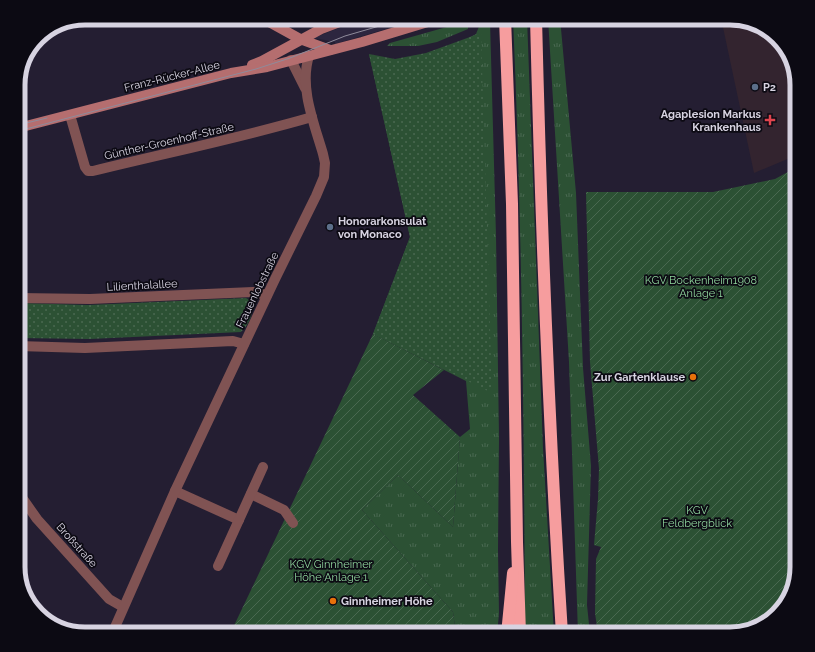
<svg xmlns="http://www.w3.org/2000/svg" width="815" height="652" viewBox="0 0 815 652" font-family="Raleway,sans-serif">
<style>
.built{fill:#2d263f}
.medical{fill:#33242f}
.grass{fill:url(#grass-tufts)}
.park{fill:url(#park-dots)}
.garden{fill:url(#garden-furrows)}
.lines{fill:none;stroke-linecap:round;stroke-linejoin:round}
.street{stroke:#805353;stroke-width:10}
.secondary{stroke:#b56e6f;stroke-width:10}
.highway{stroke:#f69d9e;stroke-width:12}
.tram{stroke:#8f8b9b;stroke-width:1}
.service-dot{fill:#5c6f8a;stroke:#0c0a13;stroke-width:1.5}
.health-dot{fill:#e0444e;stroke:#0c0a13;stroke-width:1.5}
.food-dot{fill:#e8710a;stroke:#0c0a13;stroke-width:1.5}
.labels{text-anchor:middle;stroke-width:3.5;stroke-linejoin:round;paint-order:stroke}
.street-label{font-size:11px;fill:#d7d3e1;stroke:#0c0a13}
.poi-label{font-size:11px;font-weight:bold;fill:#d7d3e1;stroke:#0c0a13;text-anchor:start}
.park-label{font-size:11px;fill:#8fd49c;stroke:#0c0a13}
.rim{fill:none;stroke:#d7d3e1;stroke-width:5}
</style>
<defs>
<pattern id="grass-tufts" width="24" height="20" patternUnits="userSpaceOnUse"><rect width="24" height="20" fill="#2c5134"/><path d="M3 7l-1-3M5 7V3M7 7l1-3M15 17l-1-3M17 17v-4M19 17l1-3" fill="none" stroke="#4a6951"/></pattern>
<pattern id="park-dots" width="8" height="8" patternUnits="userSpaceOnUse"><rect width="8" height="8" fill="#2c5134"/><path d="M2 2h.1M6 6h.1" fill="none" stroke="#4a6951" stroke-width="1.8" stroke-linecap="round"/></pattern>
<pattern id="garden-furrows" width="10" height="10" patternUnits="userSpaceOnUse"><rect width="10" height="10" fill="#2c5134"/><path d="M-1 1l2-2M0 10L10 0M9 11l2-2" fill="none" stroke="#4a6951"/></pattern>
</defs>
<rect width="100%" height="100%" fill="#241e32"/>
<!-- built -->
<path class="built" d="M364 18H423L335 44V42L314 38Z"/>
<!-- medical -->
<path class="medical" d="M721 18H730L774 35 790 56 797 85V155L754 173Z"/>
<!-- grass -->
<g class="grass">
<path d="M279 18H303L291 26 280 20Z"/>
<path d="M513 18H527L543 448 554 634H525C524 429 522 223 513 18Z"/>
<path d="M548 18H560L576 193 583 368 591 466 587 605 590 634H578L569 362Z"/>
<path d="M468 21V29L437 42 418 46H387L390 43Z"/>
<path d="M490 21 496 236 499 437 498 550 499 614 497 634H456L453 612 362 510 398 475 453 527 460 437 470 429 466 381 373 334 410 237 369 54 384 73 415 58 446 50 476 34 480 24Z"/>
</g>
<!-- park -->
<g class="park">
<path d="M481 33 492 393 373 334 410 237 369 54 395 59 426 53Z"/>
<path d="M246 298 251 301C255 311 249 325 241 332L90 339 18 338V303L88 305Z"/>
</g>
<!-- garden -->
<g class="garden">
<path d="M797 167V567L780 611 759 627 730 634H598L595 613 596 559 601 547 594 545 598 499 599 469 590 362 586 192H713L775 179Z"/>
<path d="M373 334 444 370 413 395 460 437 453 527 398 475 362 510 453 612 456 634H230Z"/>
</g>
<g class="lines">
<!-- street -->
<g class="street">
<path d="M291 60 305 88"/>
<path d="M70 115 85 167 88 171H93C166 153 240 138 312 117"/>
<path d="M18 298 90 299 253 292 267 295"/>
<path d="M18 346 85 348 233 341 244 344"/>
<path d="M175 491 239 520"/>
<path d="M18 492 37 519 109 599 123 607"/>
<path d="M251 494 284 510 293 523"/>
<path d="M218 566 263 467"/>
<path d="M112 634 175 491 275 279 316 196 324 177 325 163 323 154C314 123 299 87 309 56"/>
</g>
<!-- secondary -->
<g class="secondary">
<path d="M262 18 300 39 330 50"/>
<path d="M252 65 262 61 321 29 350 18"/>
<path d="M18 128 231 73 267 67 362 42 441 18"/>
</g>
<!-- highway -->
<g class="highway">
<path d="M505 18 512 204 517 542 520 634"/>
<path d="M536 18C541 224 549 429 562 634"/>
<path d="M507 634 513 573"/>
</g>
<!-- tram -->
<g class="tram">
<path d="M18 125 47 118"/>
<path d="M18 131 256 69 290 58 345 36 407 18"/>
</g>
</g>
<!-- markers -->
<g class="service-dot">
<circle cx="755" cy="87" r="4"/>
<circle cx="330" cy="227" r="4"/>
</g>
<path class="health-dot" d="M768 114h4v4h4v4h-4v4h-4v-4h-4v-4h4z"/>
<g class="food-dot">
<circle cx="693" cy="377" r="4"/>
<circle cx="333" cy="601" r="4"/>
</g>
<g class="labels">
<!-- street labels -->
<g class="street-label">
<text transform="translate(172 76) rotate(-14)" y="4">Franz-Rücker-Allee</text>
<text transform="translate(169 141) rotate(-13)" y="4">Günther-Groenhoff-Straße</text>
<text transform="translate(142 285) rotate(-3)" y="4">Lilienthalallee</text>
<text transform="translate(257 290) rotate(-64)" y="4">Frauenlobstraße</text>
<text transform="translate(77 545) rotate(48)" y="4">Broßstraße</text>
</g>
<!-- poi labels -->
<g class="poi-label">
<text x="763" y="91">P2</text>
<text x="761" y="118" text-anchor="end">Agaplesion Markus<tspan x="761" dy="13">Krankenhaus</tspan></text>
<text x="338" y="225">Honorarkonsulat<tspan x="338" dy="13">von Monaco</tspan></text>
<text x="685" y="381" text-anchor="end">Zur Gartenklause</text>
<text x="341" y="605">Ginnheimer Höhe</text>
</g>
<!-- park labels -->
<g class="park-label">
<text x="701" y="284">KGV Bockenheim1908<tspan x="701" dy="13">Anlage 1</tspan></text>
<text x="697" y="514">KGV<tspan x="697" dy="13">Feldbergblick</tspan></text>
<text x="331" y="568">KGV Ginnheimer<tspan x="331" dy="13">Höhe Anlage 1</tspan></text>
</g>
</g>
<!-- crop -->
<path d="M0 0H815V652H0ZM85 25H730A60 60 0 0 1 790 85V567A60 60 0 0 1 730 627H85A60 60 0 0 1 25 567V85A60 60 0 0 1 85 25Z" fill="#0c0a13" fill-rule="evenodd"/>
<path class="rim" d="M85 25H730A60 60 0 0 1 790 85V567A60 60 0 0 1 730 627H85A60 60 0 0 1 25 567V85A60 60 0 0 1 85 25Z"/>
</svg>
